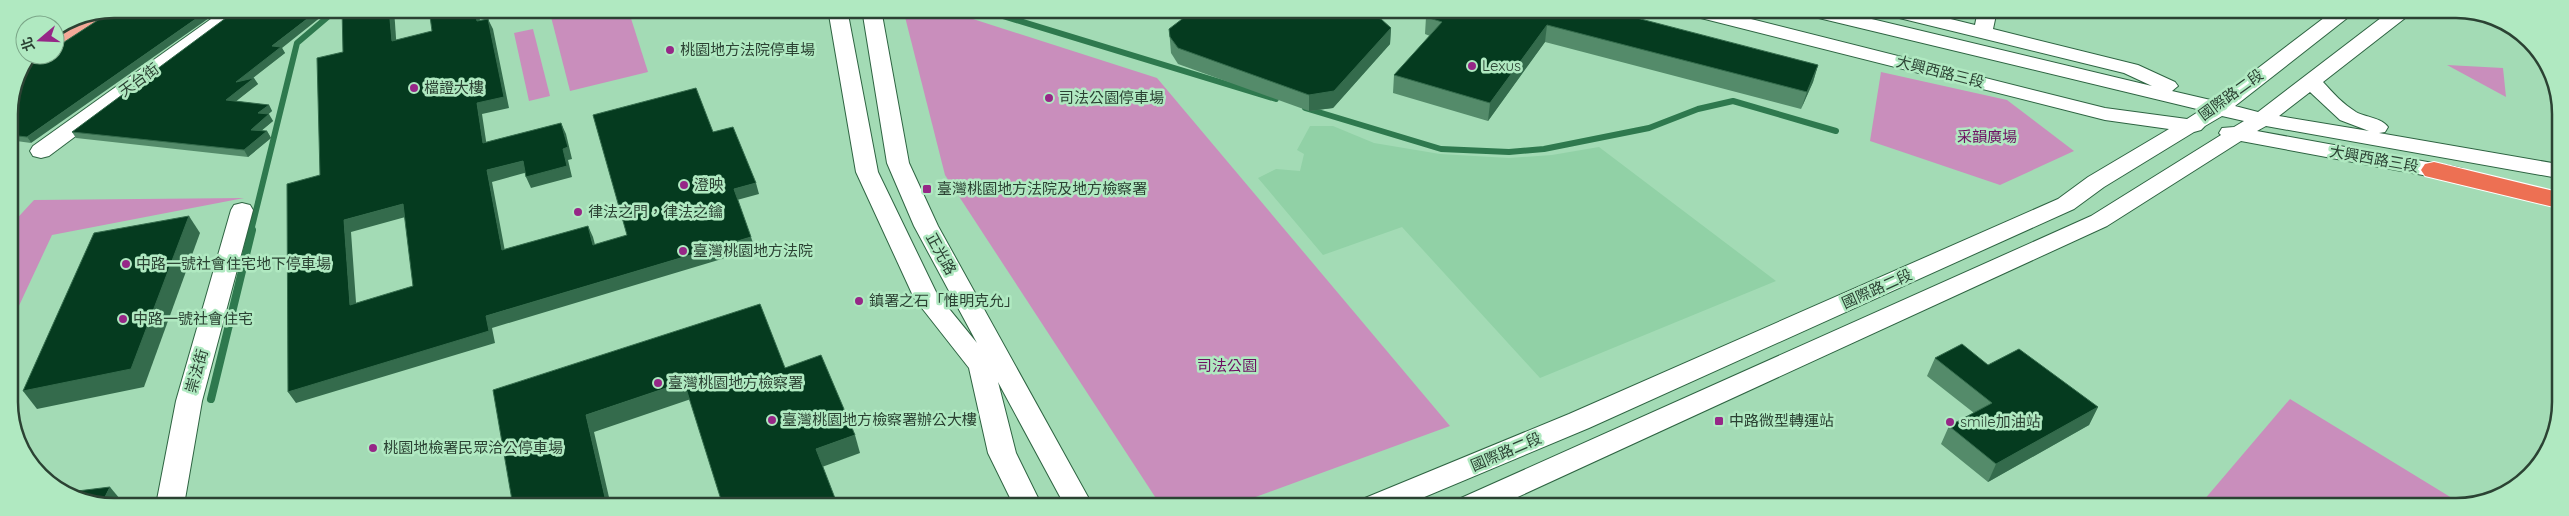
<svg xmlns="http://www.w3.org/2000/svg" width="2569" height="516" viewBox="0 0 2569 516" font-family="Quicksand,'Noto Sans TC',sans-serif">
<style>
.built{fill:#91d1a6}
.green{fill:#c98ebc}
.lines{fill:none;stroke-linecap:round;stroke-linejoin:round}
.stream-far1{stroke:#2e794e;stroke-width:6}
.stream{stroke:#2e794e;stroke-width:8}
.minor-casing{stroke:#2e6442;stroke-width:2}
.major-casing{stroke:#fff;stroke-width:2}
.highway-casing{stroke:#fff;stroke-width:2}
.minor{fill:#fff;fill-rule:evenodd}
.major{fill:#f4a998;fill-rule:evenodd}
.highway{fill:#ed7053;fill-rule:evenodd}
.wall{fill:#548b6a}
.shaded-wall{fill:#346b4c}
.building{fill:#053b1f;stroke:#346b4c;fill-rule:evenodd}
.poi-dot{fill:#962787;stroke:#b0e9c1;stroke-width:2}
.labels{text-anchor:middle;stroke-width:5;stroke-linejoin:round;paint-order:stroke}
.poi-label{font-size:15px;fill:#2b4233;stroke:#b0e9c1;text-anchor:start}
.street-label{font-size:15px;fill:#2b4233;stroke:#b0e9c1}
.park-label{font-size:15px;fill:#6e1062;stroke:#b0e9c1}
.rim{fill:none;stroke:#2b4233;stroke-width:2.5}
</style>
<rect width="100%" height="100%" fill="#a3dbb5"/>
<!-- built -->
<path class="built" d="M1310 126H1333L1374 143 1440 154 1509 158 1552 155 1599 147 1776 281 1540 378 1402 227 1323 255 1258 178 1276 169 1300 171 1304 154 1297 150Z"/>
<!-- green -->
<g class="green">
<path d="M549 9H628L648 72 570 91Z"/>
<path d="M903 9H942L1157 78 1450 426 1231 506H1161L945 175Z"/>
<path d="M533 29 550 96 529 101 514 33Z"/>
<path d="M2447 65 2503 68 2506 97Z"/>
<path d="M1881 72 2007 100 2074 151 2000 185 1870 141Z"/>
<path d="M244 198 52 235 10 325V226L34 200Z"/>
<path d="M2290 399 2465 506 2198 507Z"/>
</g>
<g class="lines">
<!-- stream-far1 -->
<g class="stream-far1">
<path d="M980 9 1276 99"/>
<path d="M1305 108 1441 149 1509 152 1544 149 1649 128 1698 109 1733 101 1836 131"/>
<path d="M251 231 297 43 337 9"/>
</g>
<!-- stream -->
<path class="stream" d="M211 399 252 230"/>
<defs>
<g id="minor">
<path d="M225 9H246L49 156 41 158 33 156 30 151 33 146Z"/>
<path d="M828 9H847L878 172 937 294 977 343 914 226 887 163 862 9H881L909 163 938 226 1093 506H1065L998 382 1016 453 1042 506H1014L988 453 969 368 914 298 856 172Z"/>
<path d="M1683 10H1715L2105 108 2187 119 2201 110 1802 14 1800 10H1834L2152 86 2124 73 1883 14 1881 10H1914L1975 25 1978 10H1997L1993 29 2138 65 2175 82 2178 86 2172 91 2215 101 2333 11H2353L2351 15 2235 106 2258 112 2390 11H2411L2409 15 2323 82C2333 93 2343 104 2356 112 2365 117 2382 118 2388 127L2385 132 2379 133 2558 164V178L2266 126 2257 131 2455 167 2463 169 2466 174 2463 179 2455 181 2241 141 2107 226 1498 506H1457L1461 498 2091 216 2221 135 2219 133 2222 128 2234 127 2244 121 2222 116 2205 126 2201 130 2194 132 2104 187 2074 209 1589 428 1403 506H1361L1365 498 1569 414 2058 199 2088 177 2169 129 2105 120 1685 14ZM2310 92 2340 120 2369 131 2279 116Z"/>
<path d="M242 203 250 205 253 210 202 401 184 505H156L176 401 231 210 234 205Z"/>
</g>
<g id="major">
<path d="M107 10 105 17 63 45 55 47V30L76 16Z"/>
<path d="M29 55H43L35 64 23 65Z"/>
</g>
<path id="highway" d="M2434 162 2558 192V208L2425 176 2421 170 2425 164Z"/>
</defs>
<!-- minor casing -->
<use href="#minor" class="minor-casing"/>
<!-- major casing -->
<use href="#major" class="major-casing"/>
<!-- highway casing -->
<use href="#highway" class="highway-casing"/>
<!-- minor -->
<use href="#minor" class="minor"/>
<!-- major -->
<use href="#major" class="major"/>
<!-- highway -->
<use href="#highway" class="highway"/>
</g>
<!-- wall -->
<g class="wall">
<path d="M1592 12 1818 65 1813 82 1801 109 1545 42 1488 121 1393 93 1394 75 1430 36 1425 34 1426 17Z"/>
<path d="M1391 28 1390 44 1333 108 1309 111 1178 64 1171 53 1169 29Z"/>
<path d="M282 48 285 53 253 78 258 84 236 101 269 105 272 111 268 114 273 121 261 131H267L271 138 248 157 76 138 72 132Z"/>
<path d="M9 107 31 143 9 140Z"/>
<path d="M1935 358 1988 365 2098 407 2089 425 1988 482 1941 444 1949 426 1974 413 1927 376Z"/>
</g>
<!-- shaded-wall -->
<g class="shaded-wall">
<path d="M210 9H222L31 143 27 137Z"/>
<path d="M320 9H331L282 48 285 53 240 88 236 82 272 46Z"/>
<path d="M389 9H394L397 52 392 41Z"/>
<path d="M475 9H478L482 32 477 21Z"/>
<path d="M488 19 493 29 509 108 482 114 488 154 483 143 477 103Z"/>
<path d="M1547 25 1545 42 1488 121 1490 103Z"/>
<path d="M1391 28 1390 44 1333 108 1309 111V95Z"/>
<path d="M1818 65 1813 82 1801 109 1807 92Z"/>
<path d="M254 78 258 84 230 106 226 100Z"/>
<path d="M269 105 272 111 262 120 258 113Z"/>
<path d="M269 114 273 121 255 136 251 130Z"/>
<path d="M561 123 566 134 572 159 568 160 572 177 531 188 526 177 563 149Z"/>
<path d="M267 131 271 138 248 157 244 150Z"/>
<path d="M523 161 528 172 492 182 507 262 502 250 487 170Z"/>
<path d="M756 183 759 194 737 200 734 189Z"/>
<path d="M403 204 409 216 351 232 357 316 350 305 344 220Z"/>
<path d="M189 216 200 233 144 387 37 409 23 391Z"/>
<path d="M588 226 593 237 598 256 593 245Z"/>
<path d="M751 237 755 249 492 328 495 343 296 403 288 392 486 316Z"/>
<path d="M684 382 691 399 594 432 611 506H607L586 415Z"/>
<path d="M2098 407 2089 425 1988 482 1996 464Z"/>
<path d="M855 435 860 453 822 467 816 449Z"/>
<path d="M110 487 125 505H101Z"/>
</g>
<!-- building -->
<g class="building">
<path d="M115 9H210L27 137 9 135V107L17 73 44 55H55V48Z"/>
<path d="M238 9H320L272 46 281 47 236 82 254 78 226 100 269 105 258 113 269 114 251 130 267 131 244 150 72 132Z"/>
<path d="M342 9H389L392 41 432 31 429 9H475L477 21 488 19 504 97 477 103 483 143 561 123 568 147 563 149 567 166 526 177 523 161 487 170 502 250 588 226 593 245 627 235 593 115 696 88 713 132 733 127 756 183 734 189 751 237 486 316 489 331 288 392 287 184 320 175 317 58 343 52ZM403 204 413 286 350 305 344 220Z"/>
<path d="M1194 10H1348L1381 19 1391 28 1334 91 1309 95 1178 48 1170 37 1169 29Z"/>
<path d="M1432 10H1583L1592 12 1593 10H1606L1818 65 1807 92 1547 25 1490 103 1394 75 1442 22 1426 17Z"/>
<path d="M189 216 131 369 23 391 94 233Z"/>
<path d="M760 304 785 368 821 355 855 435 816 449 838 506H723L684 382 586 415 607 506H513L493 390Z"/>
<path d="M1962 344 1988 365 2019 349 2098 407 1996 464 1949 426 1992 403 1935 358Z"/>
<path d="M110 487 101 505H94L69 492Z"/>
</g>
<!-- markers -->
<g class="poi-dot">
<circle cx="670" cy="50" r="5"/>
<circle cx="1472" cy="66" r="5"/>
<circle cx="414" cy="88" r="5"/>
<circle cx="1049" cy="98" r="5"/>
<circle cx="684" cy="185" r="5"/>
<rect x="922" y="184" width="10" height="10" rx="2.5"/>
<circle cx="578" cy="212" r="5"/>
<circle cx="683" cy="251" r="5"/>
<circle cx="126" cy="264" r="5"/>
<circle cx="859" cy="301" r="5"/>
<circle cx="123" cy="319" r="5"/>
<circle cx="658" cy="383" r="5"/>
<circle cx="772" cy="420" r="5"/>
<rect x="1714" y="416" width="10" height="10" rx="2.5"/>
<circle cx="1950" cy="422" r="5"/>
<circle cx="373" cy="448" r="5"/>
</g>
<g class="labels">
<!-- poi labels -->
<g class="poi-label">
<text x="680" y="55">桃園地方法院停車場</text>
<text x="1482" y="71">Lexus</text>
<text x="424" y="93">檔證大樓</text>
<text x="1059" y="103">司法公園停車場</text>
<text x="694" y="190">澄映</text>
<text x="937" y="194">臺灣桃園地方法院及地方檢察署</text>
<text x="588" y="217">律法之門，律法之鑰</text>
<text x="693" y="256">臺灣桃園地方法院</text>
<text x="136" y="269">中路一號社會住宅地下停車場</text>
<text x="869" y="306">鎮署之石「惟明克允」</text>
<text x="133" y="324">中路一號社會住宅</text>
<text x="668" y="388">臺灣桃園地方檢察署</text>
<text x="782" y="425">臺灣桃園地方檢察署辦公大樓</text>
<text x="1729" y="426">中路微型轉運站</text>
<text x="1960" y="427">smile加油站</text>
<text x="383" y="453">桃園地檢署民眾洽公停車場</text>
</g>
<!-- street labels -->
<g class="street-label">
<text transform="translate(1940 72) rotate(14)" y="5">大興西路三段</text>
<text transform="translate(139 80) rotate(-36)" y="5">天台街</text>
<text transform="translate(2231 95) rotate(-36)" y="5">國際路二段</text>
<text transform="translate(2374 159) rotate(10)" y="5">大興西路三段</text>
<text transform="translate(941 254) rotate(61)" y="5">正光路</text>
<text transform="translate(1877 289) rotate(-24)" y="5">國際路二段</text>
<text transform="translate(197 371) rotate(-74)" y="5">崇法街</text>
<text transform="translate(1506 452) rotate(-23)" y="5">國際路二段</text>
</g>
<!-- park labels -->
<g class="park-label">
<text x="1987" y="142">采韻廣場</text>
<text x="1227" y="371">司法公園</text>
</g>
</g>
<!-- crop -->
<path d="M0 0H2569V516H0ZM114 18H2456A96 96 0 0 1 2552 114V402A96 96 0 0 1 2456 498H114A96 96 0 0 1 18 402V114A96 96 0 0 1 114 18Z" fill="#b0e9c1" fill-rule="evenodd"/>
<path class="rim" d="M114 18H2456A96 96 0 0 1 2552 114V402A96 96 0 0 1 2456 498H114A96 96 0 0 1 18 402V114A96 96 0 0 1 114 18Z"/>
<!-- north arrow -->
<g transform="translate(40 40) rotate(251)"><circle r="24" fill="#b0e9c1" stroke="#7ba688"/>
<path d="M0-4L9 19L0 12L-9 19Z" fill="#962787"/>
<text y="-8" font-size="14" font-weight="bold" text-anchor="middle" fill="#2b4233">北</text>
</g>
</svg>
